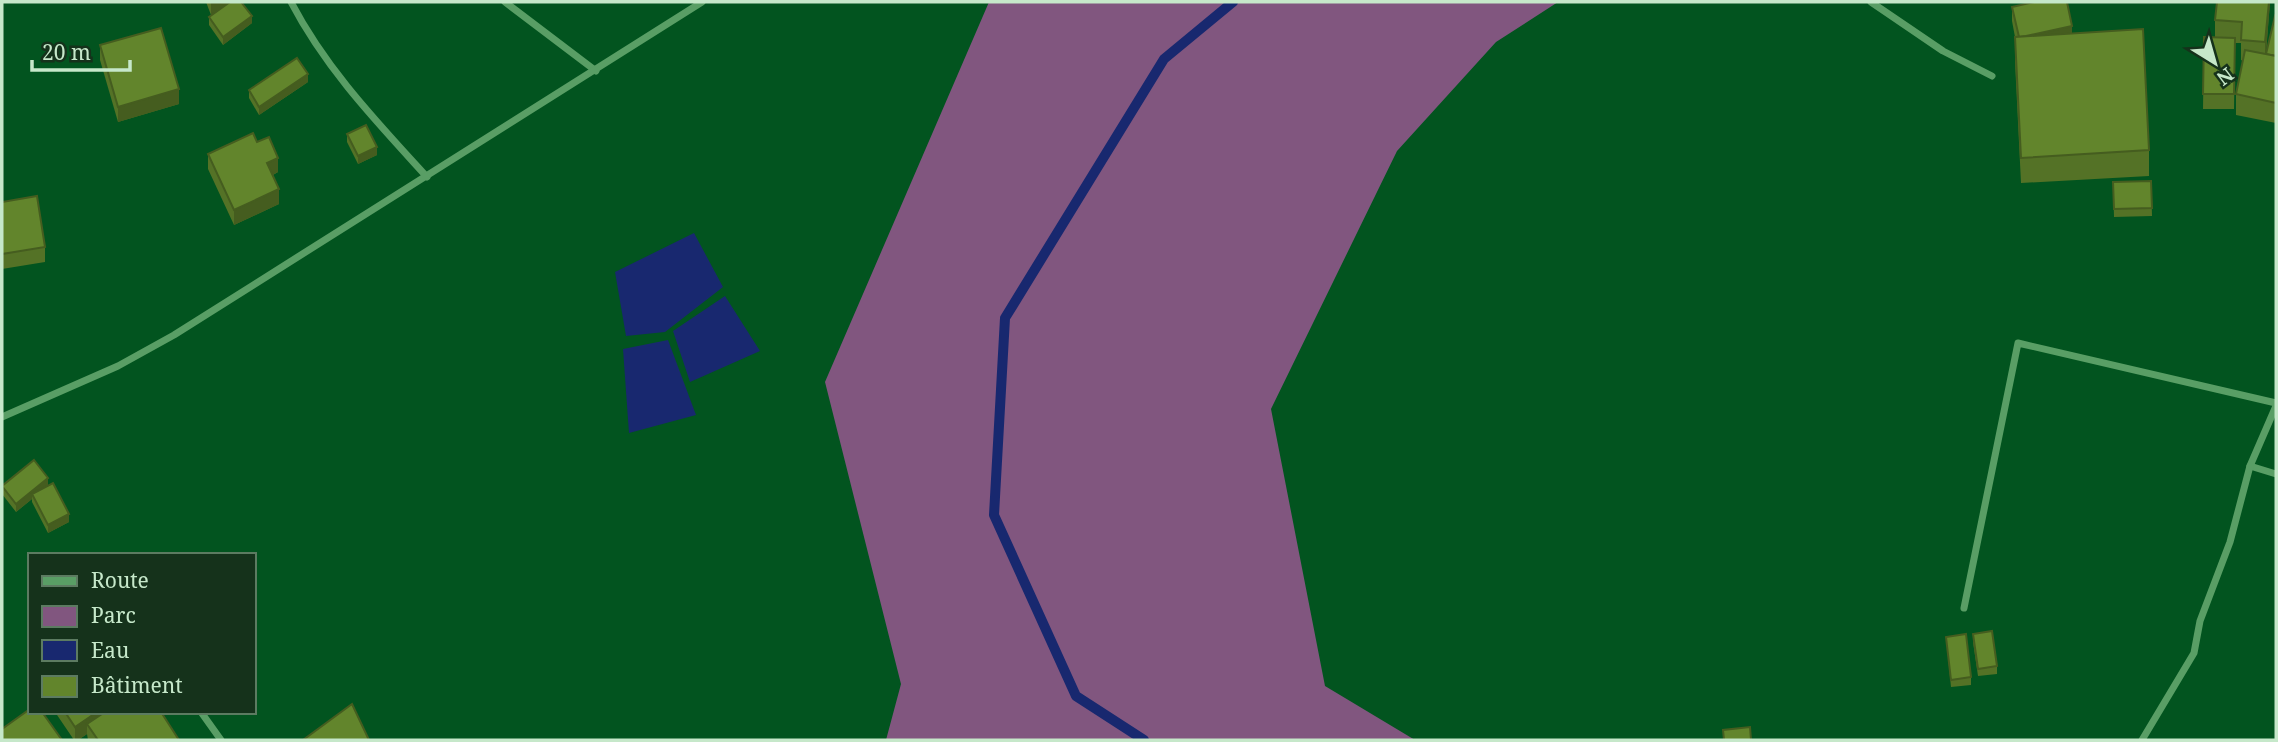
<svg xmlns="http://www.w3.org/2000/svg" width="2278" height="742" viewBox="0 0 2278 742" font-family="'Noto Serif',serif">
<style>
.green{fill:#81567f}
.water{fill:#18286f}
.lines{fill:none;stroke-linecap:round;stroke-linejoin:round}
.stream{stroke:#18286f;stroke-width:10}
.minor{stroke:#599e65;stroke-width:7}
.wall{fill:#547226}
.shaded-wall{fill:#455d1f}
.building{fill:#62852c;stroke:#455d1f;stroke-width:2}
</style>
<rect width="100%" height="100%" fill="#02541f"/>
<!-- green -->
<path class="green" d="M989 2H1558L1496 42 1397 151 1271 409 1325 686 1415 740H886L901 684 825 382Z"/>
<!-- water -->
<g class="water">
<path d="M694 233 723 287 665 332 626 336 615 272Z"/>
<path d="M725 296 760 351 690 382 673 331Z"/>
<path d="M668 340 696 415 629 433 623 349Z"/>
</g>
<g class="lines">
<!-- stream -->
<path class="stream" d="M1144 740 1076 696 994 515 1005 318 1164 59 1233 2"/>
<!-- minor -->
<g class="minor">
<path d="M291 2C326 69 376 121 427 177"/>
<path d="M505 2 596 71"/>
<path d="M1871 2 1943 51 1992 76"/>
<path d="M2 417 118 366 174 335 702 2"/>
<path d="M2250 466 2276 474"/>
<path d="M1964 608 2018 343 2276 403"/>
<path d="M201 712 221 740"/>
<path d="M2142 740 2194 653 2200 621 2230 542 2250 466 2276 406"/>
</g>
</g>
<!-- wall -->
<g class="wall">
<path d="M206 2H241L252 23 223 45 209 25V17L217 12 211 15Z"/>
<path d="M2270 2 2266 54 2276 17V123L2236 115V94L2243 61 2241 60V43H2235L2234 109H2203L2204 37 2215 38V20Z"/>
<path d="M2012 7 2072 33 2149 150V176L2021 183 2015 62V37L2012 21Z"/>
<path d="M100 45 179 104 118 122 100 60Z"/>
<path d="M308 82 259 115 249 98V90Z"/>
<path d="M347 134 377 155 358 164 347 142Z"/>
<path d="M257 142 278 172 273 175 279 204 234 225 208 169V154Z"/>
<path d="M2151 181 2152 216 2114 217 2113 182Z"/>
<path d="M2 202 45 247V262L2 269Z"/>
<path d="M2 486H48L69 522 48 533 32 502V499L16 512 2 494Z"/>
<path d="M1973 634 1997 666V674L1978 676 1973 642Z"/>
<path d="M1946 637 1971 677V685L1951 687Z"/>
<path d="M55 712H161L179 740H88L87 734 78 740H74Z"/>
</g>
<!-- shaded-wall -->
<g class="shaded-wall">
<path d="M211 2H235L211 15Z"/>
<path d="M2269 2H2270L2265 63V42Z"/>
<path d="M252 16V23L223 45V37Z"/>
<path d="M2072 26V41L2019 38Z"/>
<path d="M308 74V82L259 115V107Z"/>
<path d="M179 89V104L118 122V107Z"/>
<path d="M377 147V155L358 164V156Z"/>
<path d="M278 158V172L267 178V163Z"/>
<path d="M279 189V204L234 225V210Z"/>
<path d="M48 478V486L32 494V499L16 512V504Z"/>
<path d="M69 514V522L48 533V525Z"/>
<path d="M97 712H119L87 724V734L78 740H75V727Z"/>
</g>
<!-- building -->
<g class="building">
<path d="M230 2H241L252 16 223 37 209 17Z"/>
<path d="M2034 2H2067L2072 26 2026 36 2019 37 2012 7Z"/>
<path d="M2217 2H2269L2265 42 2241 40 2242 22 2215 20Z"/>
<path d="M2275 16 2276 17V56L2266 54Z"/>
<path d="M161 28 179 89 118 107 100 45Z"/>
<path d="M2143 29 2149 150 2021 158 2015 37Z"/>
<path d="M2204 37 2235 38 2234 94H2203Z"/>
<path d="M2245 50 2276 56V103L2236 94Z"/>
<path d="M297 58 308 74 259 107 249 90Z"/>
<path d="M366 125 377 147 358 156 347 134Z"/>
<path d="M253 133 257 142 269 137 278 158 267 163 279 189 234 210 208 154Z"/>
<path d="M2151 181 2152 208 2114 209 2113 182Z"/>
<path d="M37 196 45 247 2 254V202Z"/>
<path d="M34 460 48 478 16 504 2 486Z"/>
<path d="M53 483 69 514 48 525 32 494Z"/>
<path d="M1992 631 1997 666 1978 669 1973 634Z"/>
<path d="M1966 634 1971 677 1951 680 1946 637Z"/>
<path d="M352 704 369 740H303Z"/>
<path d="M30 709V712H42L62 740H2V729Z"/>
<path d="M65 712H97L75 727Z"/>
<path d="M105 712H161L179 740H98L87 724Z"/>
<path d="M1750 727 1751 740H1724L1723 730Z"/>
</g>
<!-- border -->
<rect width="2278" height="742" fill="none" stroke="#c6e8ca" stroke-width="7"/>
<!-- legend -->
<rect x="28" y="553" width="228" height="161" fill="#15321b" stroke="#5c7b61" stroke-width="2"/>
<rect x="42" y="576" width="35" height="10" fill="#599e65" stroke="#5c7b61" stroke-width="2"/>
<text x="91" y="588" font-size="21" fill="#c6e8ca">Route</text>
<rect x="42" y="606" width="35" height="21" fill="#81567f" stroke="#5c7b61" stroke-width="2"/>
<text x="91" y="623" font-size="21" fill="#c6e8ca">Parc</text>
<rect x="42" y="640" width="35" height="21" fill="#18286f" stroke="#5c7b61" stroke-width="2"/>
<text x="91" y="658" font-size="21" fill="#c6e8ca">Eau</text>
<rect x="42" y="676" width="35" height="21" fill="#62852c" stroke="#5c7b61" stroke-width="2"/>
<text x="91" y="693" font-size="21" fill="#c6e8ca">Bâtiment</text>
<!-- north arrow -->
<g transform="translate(2215 63) rotate(143)" stroke="#15321b" stroke-width="5" paint-order="stroke">
<path d="M0-5L12 26L0 18L-12 26Z" fill="#c6e8ca"/>
<text y="-10" font-size="19" font-weight="bold" text-anchor="middle" fill="#c6e8ca">N</text>
</g>
<!-- scale -->
<path d="M32 60v10h98v-10" fill="none" stroke="#c6e8ca" stroke-width="3.5"/>
<text x="42" y="60" font-size="21" fill="#c6e8ca" stroke="#15321b" stroke-width="5" paint-order="stroke">20 m</text>
</svg>
